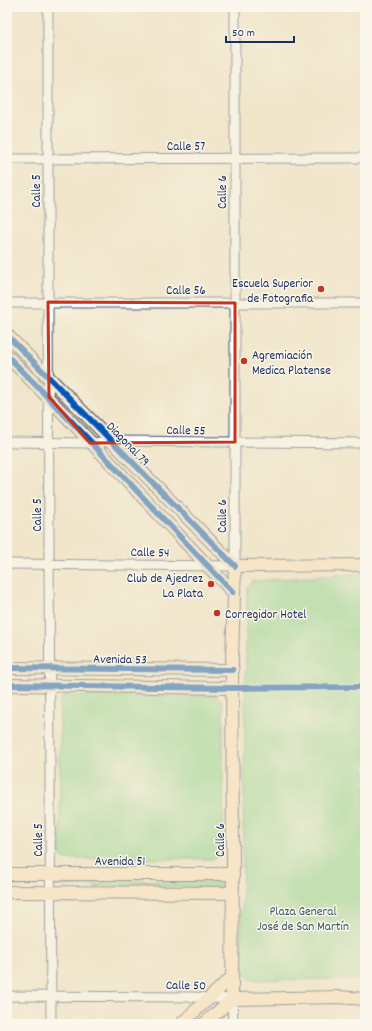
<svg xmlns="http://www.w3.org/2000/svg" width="372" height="1031" viewBox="0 0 372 1031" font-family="Dekko,sans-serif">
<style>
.green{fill:#8ed995;stroke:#54847a}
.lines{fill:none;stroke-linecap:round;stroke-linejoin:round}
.street-casing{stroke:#3b4a6e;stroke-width:11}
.secondary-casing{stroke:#3b4a6e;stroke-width:14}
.street{stroke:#fff;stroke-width:9}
.secondary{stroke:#fce6c4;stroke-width:12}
.cycleway-casing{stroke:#fbf7ec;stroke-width:8}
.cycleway{stroke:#0057b8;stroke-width:6}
.marked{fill:none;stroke:#c8321e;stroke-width:3;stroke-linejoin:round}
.poi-dot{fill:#c8321e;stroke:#fbf7ec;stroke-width:1.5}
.labels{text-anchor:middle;stroke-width:3;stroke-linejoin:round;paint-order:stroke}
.street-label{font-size:13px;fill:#1b2f5e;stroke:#fbf7ec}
.poi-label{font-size:13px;fill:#1b2f5e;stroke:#fbf7ec;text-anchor:end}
.park-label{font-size:13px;fill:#385a6c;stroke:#fbf7ec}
</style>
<rect width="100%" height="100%" fill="#fbf7ec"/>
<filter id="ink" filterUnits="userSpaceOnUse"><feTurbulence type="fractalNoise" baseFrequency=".025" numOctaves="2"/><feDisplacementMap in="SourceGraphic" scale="8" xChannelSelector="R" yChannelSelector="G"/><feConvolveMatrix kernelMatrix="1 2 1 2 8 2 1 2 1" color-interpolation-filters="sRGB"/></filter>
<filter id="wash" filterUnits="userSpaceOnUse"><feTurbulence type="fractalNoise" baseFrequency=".012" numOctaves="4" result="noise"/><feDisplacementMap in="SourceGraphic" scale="16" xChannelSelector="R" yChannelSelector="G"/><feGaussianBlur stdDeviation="0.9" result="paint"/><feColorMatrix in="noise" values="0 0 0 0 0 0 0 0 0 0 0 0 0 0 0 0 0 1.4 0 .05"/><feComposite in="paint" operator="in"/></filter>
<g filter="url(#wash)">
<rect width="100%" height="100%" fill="#f1e6cb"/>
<!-- green -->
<g class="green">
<path d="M365 573V979L251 980 241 969 247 587 253 581Z"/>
<path d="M64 696H215L221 699 223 705V848L220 855 213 859H64L60 855V700Z"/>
<rect x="7" y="880" width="30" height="6"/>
<path d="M54 880 221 881V887L54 886Z"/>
</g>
</g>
<g filter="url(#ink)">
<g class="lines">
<defs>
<g id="street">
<path d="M48 7V302L51 1024"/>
<path d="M7 159 365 158"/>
<path d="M7 303H365"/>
<path d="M7 442 90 443 112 441 365 443"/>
<path d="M7 564 235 566V7"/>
<path d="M7 996 192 997 232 999 233 1024"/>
</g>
<g id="secondary">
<path d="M7 335 235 566"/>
<path d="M7 356C84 432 157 514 233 592"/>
<path d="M235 566 365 565"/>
<path d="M7 668 233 670"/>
<path d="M7 685 232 688"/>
<path d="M7 874H233"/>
<path d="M7 892 232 893"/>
<path d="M232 999 233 863 232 659 235 566"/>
<path d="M232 999 338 997 365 999"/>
<path d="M181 1024 231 978"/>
<path d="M204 1024 232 999"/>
</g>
</defs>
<!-- street casing -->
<use href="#street" class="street-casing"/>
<!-- secondary casing -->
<use href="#secondary" class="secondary-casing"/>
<!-- street -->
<use href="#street" class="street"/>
<!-- secondary -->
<use href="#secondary" class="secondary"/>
<defs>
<g id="cycleway">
<path d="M7 335 235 566"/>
<path d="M7 356C84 432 157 514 233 592"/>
<path d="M7 668 233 670"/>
<path d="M7 685 232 688 365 687"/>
</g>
</defs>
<!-- cycleway casing -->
<use href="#cycleway" class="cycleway-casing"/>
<!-- cycleway -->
<use href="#cycleway" class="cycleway"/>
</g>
</g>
<!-- marked area -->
<path d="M0 0H372V1031H0ZM48 302 235 303V442L90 443 49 397Z" fill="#f1e6cb" fill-opacity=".55" fill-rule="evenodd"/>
<path class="marked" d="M48 302 235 303V442L90 443 49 397Z"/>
<!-- markers -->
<g class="poi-dot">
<circle cx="321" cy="289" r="4"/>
<circle cx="244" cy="361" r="4"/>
<circle cx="211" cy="584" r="4"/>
<circle cx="217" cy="613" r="4"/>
</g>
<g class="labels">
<!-- street labels -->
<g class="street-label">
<text x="186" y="150">Calle 57</text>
<text transform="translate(35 191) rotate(-90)" y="5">Calle 5</text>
<text transform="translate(221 192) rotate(-90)" y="5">Calle 6</text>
<text x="186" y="294">Calle 56</text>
<text transform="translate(186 429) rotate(1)" y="5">Calle 55</text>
<text transform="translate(129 443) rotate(46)" y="5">Diagonal 79</text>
<text transform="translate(36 515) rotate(-90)" y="5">Calle 5</text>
<text transform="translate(221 516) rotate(-90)" y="5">Calle 6</text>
<text transform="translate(150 551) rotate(1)" y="5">Calle 54</text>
<text transform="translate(120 658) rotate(1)" y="5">Avenida 53</text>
<text transform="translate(37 840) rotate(-90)" y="5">Calle 5</text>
<text transform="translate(219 840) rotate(-90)" y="5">Calle 6</text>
<text x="120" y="865">Avenida 51</text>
<text transform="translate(186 984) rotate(1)" y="5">Calle 50</text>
</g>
<!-- poi labels -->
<g class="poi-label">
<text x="313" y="287">Escuela Superior<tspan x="313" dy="15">de Fotografia</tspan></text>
<text x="252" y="359" text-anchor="start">Agremiación<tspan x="252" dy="15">Medica Platense</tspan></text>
<text x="203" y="582">Club de Ajedrez<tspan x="203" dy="15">La Plata</tspan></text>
<text x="225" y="618" text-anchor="start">Corregidor Hotel</text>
</g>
<!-- park labels -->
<g class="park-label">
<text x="303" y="915">Plaza General<tspan x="303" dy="15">José de San Martín</tspan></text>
</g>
</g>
<!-- margin -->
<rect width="372" height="1031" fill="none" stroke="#fbf7ec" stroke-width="24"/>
<!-- scale -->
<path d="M226 36v6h68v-6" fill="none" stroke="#1b2f5e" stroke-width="2"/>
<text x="232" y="36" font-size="12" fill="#1b2f5e" stroke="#fbf7ec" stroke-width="3" paint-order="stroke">50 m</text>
</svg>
